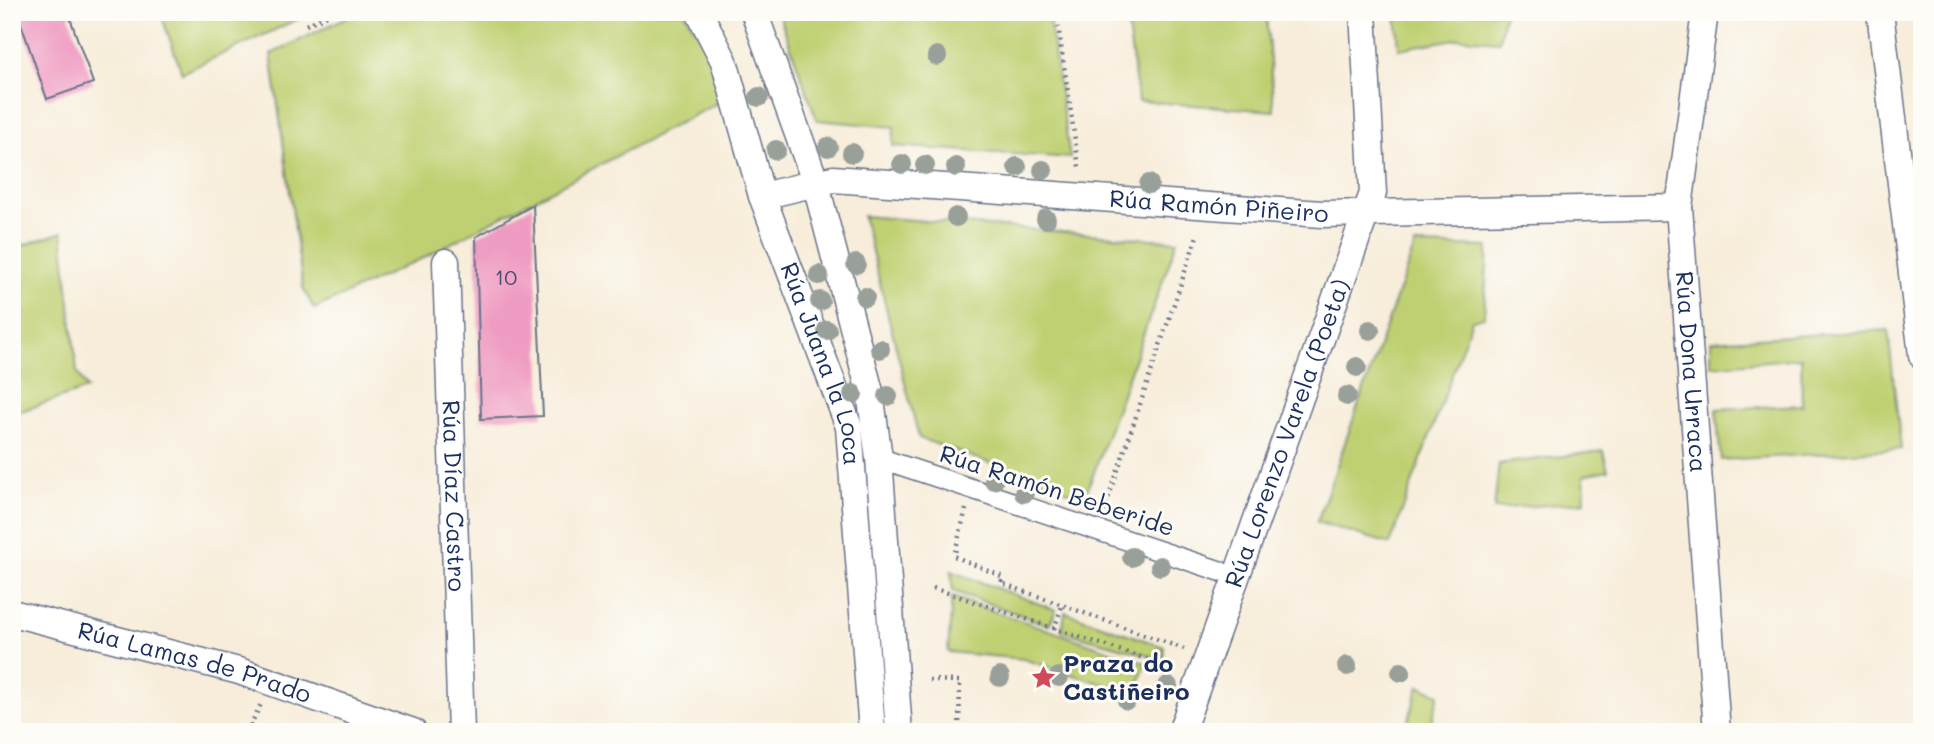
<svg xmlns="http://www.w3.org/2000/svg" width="1934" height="744" viewBox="0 0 1934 744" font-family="Mali,sans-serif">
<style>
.green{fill:#bfd072;stroke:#6d8068;stroke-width:2}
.building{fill:#ef9cc2}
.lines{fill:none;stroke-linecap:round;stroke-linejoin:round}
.pedestrian-casing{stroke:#687289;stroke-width:22}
.minor-casing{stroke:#687289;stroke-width:29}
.path{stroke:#687289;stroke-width:4.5;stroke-dasharray:2 5;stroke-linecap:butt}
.pedestrian{stroke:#fff;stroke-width:19}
.minor{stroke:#fff;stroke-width:26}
.tree{fill:#999f99}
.labels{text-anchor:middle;stroke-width:6;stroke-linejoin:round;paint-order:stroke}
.number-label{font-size:21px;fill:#504a77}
.street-label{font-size:24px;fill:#1b2f5e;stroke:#fdfcf7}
.poi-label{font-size:24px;font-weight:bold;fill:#1b2f5e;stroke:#fdfcf7;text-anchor:start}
</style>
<rect width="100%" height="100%" fill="#fdfcf7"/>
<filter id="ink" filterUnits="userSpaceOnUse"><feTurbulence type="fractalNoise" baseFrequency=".0143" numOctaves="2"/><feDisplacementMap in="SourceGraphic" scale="14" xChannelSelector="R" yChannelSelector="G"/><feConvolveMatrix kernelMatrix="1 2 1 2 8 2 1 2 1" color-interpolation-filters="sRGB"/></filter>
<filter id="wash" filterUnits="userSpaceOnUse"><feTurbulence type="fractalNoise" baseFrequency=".00686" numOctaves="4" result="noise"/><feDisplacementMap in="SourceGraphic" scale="28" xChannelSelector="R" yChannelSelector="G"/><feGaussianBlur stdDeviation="1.57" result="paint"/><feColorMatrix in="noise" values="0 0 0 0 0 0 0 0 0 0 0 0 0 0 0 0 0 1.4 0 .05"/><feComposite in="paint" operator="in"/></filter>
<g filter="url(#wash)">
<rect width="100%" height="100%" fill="#f7edda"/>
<!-- green -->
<g class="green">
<path d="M160 12H313L182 73Z"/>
<path d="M357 12H684L703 41 723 100 423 258 314 309 303 288 271 54Z"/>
<path d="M778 12H1048L1070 158 893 146 894 127 817 120Z"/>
<path d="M1126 12H1266L1274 111 1138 101Z"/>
<path d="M1396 12H1505L1499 41 1461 38 1399 49Z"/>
<path d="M863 216 1177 241 1085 497 919 438Z"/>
<path d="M62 232 77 372 87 389 12 414V249Z"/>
<path d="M1415 245 1488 247 1484 317 1472 320 1390 544 1317 522Z"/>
<path d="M1888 330 1901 449 1721 460 1716 409 1802 405 1801 358 1711 366V341Z"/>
<path d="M1603 451 1608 470 1584 475 1585 502 1494 509 1499 464Z"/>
<path d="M951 571 1056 610 1049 625 953 591Z"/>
<path d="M952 597 1146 663 1135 694 1023 659 948 652Z"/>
<path d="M1065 612 1164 647 1163 659 1062 631Z"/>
<path d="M1419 686 1439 694 1429 732H1405Z"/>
</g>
<g id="blocks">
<!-- building -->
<g class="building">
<path d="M17 12H76L69 15 93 83 47 99Z"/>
<path d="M533 205 543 416 481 419 476 237Z"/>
</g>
</g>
</g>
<g filter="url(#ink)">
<use href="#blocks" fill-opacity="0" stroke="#687289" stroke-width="2"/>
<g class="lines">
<defs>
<path id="pedestrian" d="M879 458 1220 571"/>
<g id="minor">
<path id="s1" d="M699 12 724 61 762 196 849 427 872 732"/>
<path d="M754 12 815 181 870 392 879 458 899 732"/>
<path id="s2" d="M1705 12 1679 207 1717 732"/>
<path d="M1880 12 1922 355"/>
<path id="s3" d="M762 196 833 179 1322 214 1679 207"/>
<path id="s4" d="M446 262 461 732"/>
<path id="s5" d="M12 613 239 671 413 732"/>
<path id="s6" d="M1181 732 1373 193 1363 12"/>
</g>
</defs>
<!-- pedestrian casing -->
<use href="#pedestrian" class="pedestrian-casing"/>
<!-- minor casing -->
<use href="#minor" class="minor-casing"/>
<!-- path -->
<g class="path">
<path d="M1056 12 1079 167"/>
<path d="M306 25 333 12"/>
<path d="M966 509 954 556 1003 577 1001 583 1184 649"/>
<path d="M1104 511 1198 233"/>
<path d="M933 588 1161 664"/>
<path d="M1054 629 1062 606"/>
<path d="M929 680 960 681 959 731 985 732"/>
<path d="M247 732 261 704"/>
</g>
<!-- pedestrian -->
<use href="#pedestrian" class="pedestrian"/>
<!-- minor -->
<use href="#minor" class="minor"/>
</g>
<!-- trees -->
<g class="tree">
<circle cx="937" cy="56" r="10"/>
<circle cx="759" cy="97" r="10"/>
<circle cx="828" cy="147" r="10"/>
<circle cx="776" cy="150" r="10"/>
<circle cx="852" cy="153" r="10"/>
<circle cx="902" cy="164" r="10"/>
<circle cx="925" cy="165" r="10"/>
<circle cx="956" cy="167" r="10"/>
<circle cx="1017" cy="167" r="10"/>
<circle cx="1043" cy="170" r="10"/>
<circle cx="1149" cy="184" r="10"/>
<circle cx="956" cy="217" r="10"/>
<circle cx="1046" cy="219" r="10"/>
<circle cx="856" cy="264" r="10"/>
<circle cx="819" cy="275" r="10"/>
<circle cx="865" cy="297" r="10"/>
<circle cx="820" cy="301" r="10"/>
<circle cx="827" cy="330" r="10"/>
<circle cx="1370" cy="330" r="10"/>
<circle cx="880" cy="349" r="10"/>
<circle cx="1357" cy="367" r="10"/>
<circle cx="853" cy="394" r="10"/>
<circle cx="888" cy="396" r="10"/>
<circle cx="1347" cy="396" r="10"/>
<circle cx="994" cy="480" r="10"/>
<circle cx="1024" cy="493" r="10"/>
<circle cx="1132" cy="557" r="10"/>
<circle cx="1160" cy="566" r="10"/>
<circle cx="1347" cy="666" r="10"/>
<circle cx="1401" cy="672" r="10"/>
<circle cx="1000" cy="677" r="10"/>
<circle cx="1059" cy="677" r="10"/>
<circle cx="1168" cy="686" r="10"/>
<circle cx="1127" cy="700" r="10"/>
</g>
</g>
<!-- icons -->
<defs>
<symbol id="sight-bare" viewBox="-9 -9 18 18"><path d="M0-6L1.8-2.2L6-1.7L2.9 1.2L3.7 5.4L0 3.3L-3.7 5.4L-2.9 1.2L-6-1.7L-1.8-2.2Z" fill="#d1495b" stroke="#fdfcf7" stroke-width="2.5" paint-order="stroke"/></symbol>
</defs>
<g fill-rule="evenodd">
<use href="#sight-bare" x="1026" y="660" width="35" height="35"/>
</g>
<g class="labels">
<!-- number labels -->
<g class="number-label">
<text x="506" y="285">10</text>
</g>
<!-- street labels -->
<g class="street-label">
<text dy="8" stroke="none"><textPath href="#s3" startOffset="460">Rúa Ramón Piñeiro</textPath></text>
<text dy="8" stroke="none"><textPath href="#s1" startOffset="374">Rúa Juana la Loca</textPath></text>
<text dy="8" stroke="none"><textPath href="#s2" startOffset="362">Rúa Dona Urraca</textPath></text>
<text dy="8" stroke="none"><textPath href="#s6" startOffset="317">Rúa Lorenzo Varela (Poeta)</textPath></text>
<text transform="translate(1057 491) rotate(18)" y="8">Rúa Ramón Beberide</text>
<text dy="8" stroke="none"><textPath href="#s4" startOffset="234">Rúa Díaz Castro</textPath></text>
<text dy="8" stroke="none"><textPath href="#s5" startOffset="189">Rúa Lamas de Prado</textPath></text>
</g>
<!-- poi labels -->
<g class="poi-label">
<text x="1063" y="672">Praza do<tspan x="1063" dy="28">Castiñeiro</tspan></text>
</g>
</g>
<!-- margin -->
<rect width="1934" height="744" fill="none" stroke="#fdfcf7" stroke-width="42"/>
</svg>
